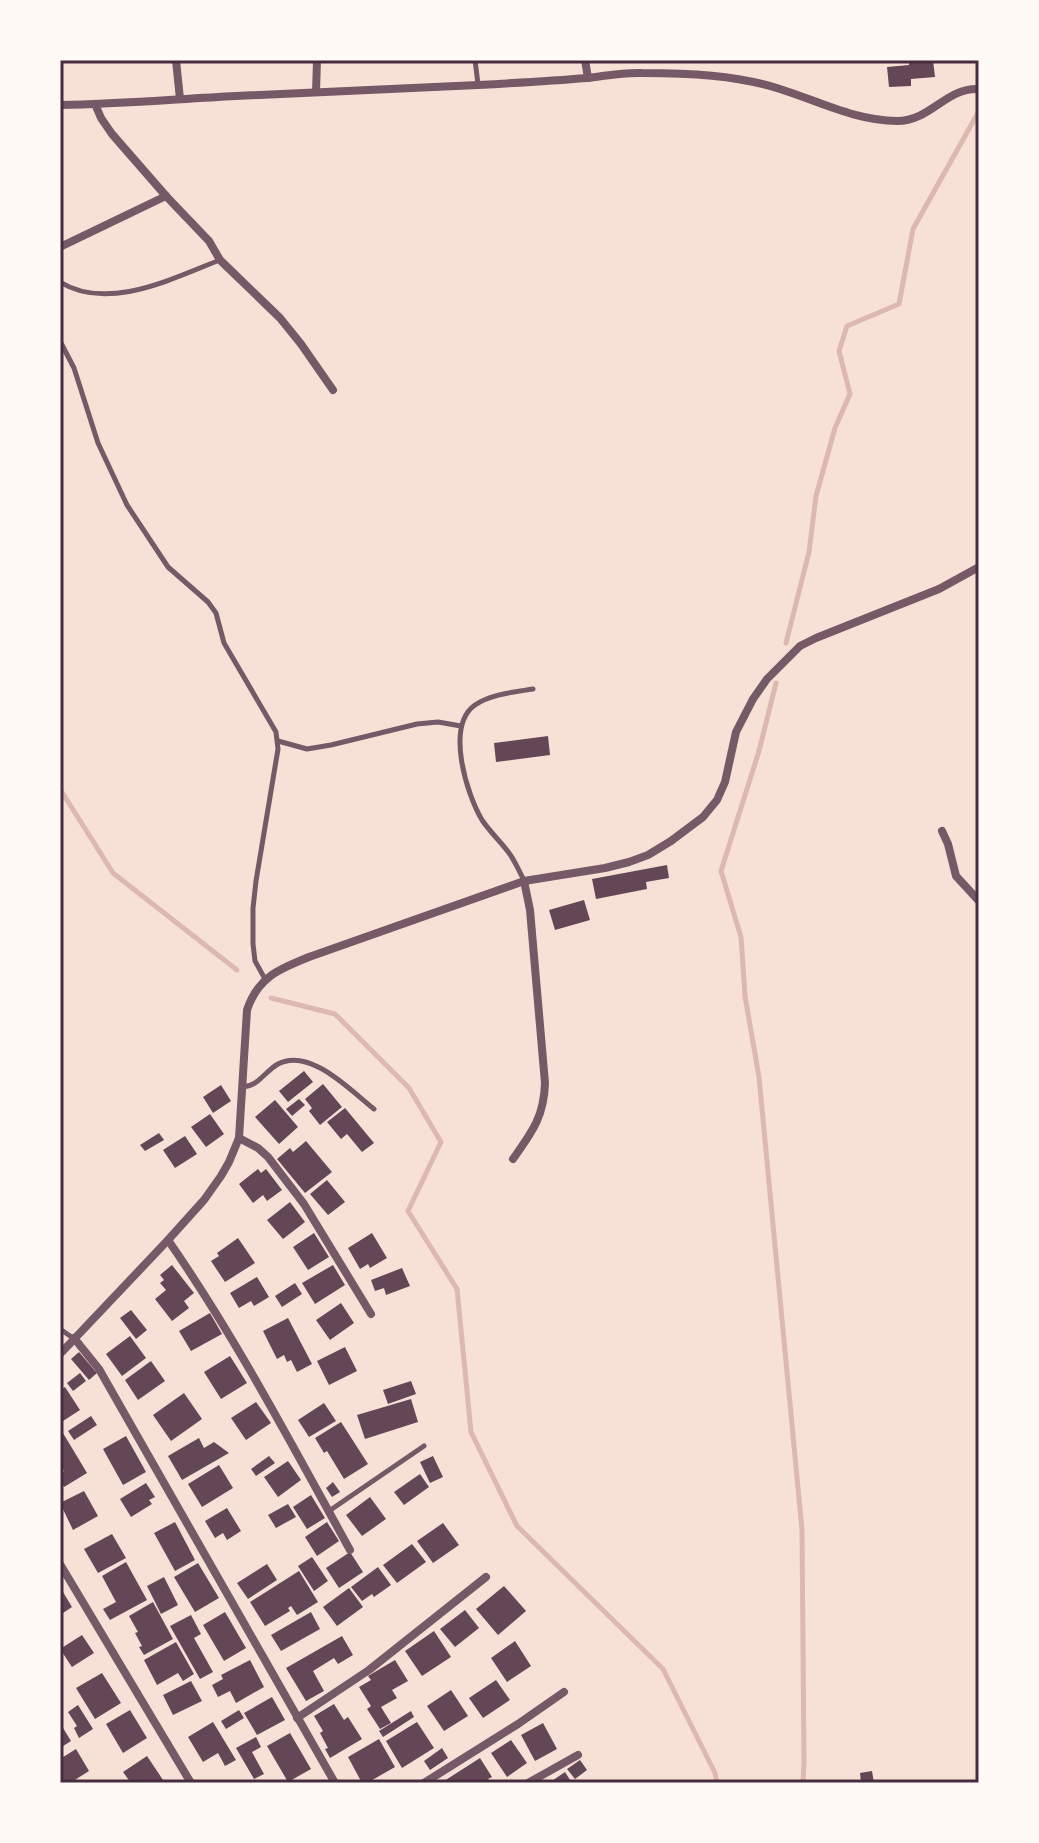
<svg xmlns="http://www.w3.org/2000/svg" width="1039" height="1843" viewBox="0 0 1039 1843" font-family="'IBM Plex Sans',sans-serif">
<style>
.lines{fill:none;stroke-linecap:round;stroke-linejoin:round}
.stream{stroke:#dcb8b0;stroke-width:5}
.building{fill:#644757}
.service{stroke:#755966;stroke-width:5}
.minor{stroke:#755966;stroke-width:8}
.neatline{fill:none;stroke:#4a2c40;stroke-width:3}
</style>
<rect width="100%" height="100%" fill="#f7e1d7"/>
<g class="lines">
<!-- stream -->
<g class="stream">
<path d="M786 643 809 552 816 496 835 428 850 394 839 351 847 326 899 304 913 229 979 111"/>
<path d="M776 683 759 751 721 871 741 937 745 996 759 1077 802 1530 804 1763 803 1783"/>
<path d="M60 789 113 873 237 970"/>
<path d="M271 998 335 1014 409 1088 441 1142 408 1211 457 1289 471 1432 517 1526 663 1669 715 1773 717 1783"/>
</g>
</g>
<!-- building -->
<g class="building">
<path d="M909 60H933L935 77 911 79V86L889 87 887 67 909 65Z"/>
<path d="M548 736 550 755 496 762 494 743Z"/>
<path d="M667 865 669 878 646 882 647 889 596 899 592 879Z"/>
<path d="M584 900 590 920 555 930 549 910Z"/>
<path d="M304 1071 313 1082 288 1102 279 1091Z"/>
<path d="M323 1084 342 1107 320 1125 309 1111 312 1108 305 1099Z"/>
<path d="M221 1085 231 1101 213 1113 203 1097Z"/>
<path d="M299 1099 305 1105 292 1116 286 1109Z"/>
<path d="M275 1100 298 1127 279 1144 255 1117Z"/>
<path d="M345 1108 374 1143 362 1152 347 1134 341 1139 327 1122Z"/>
<path d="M210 1114 224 1134 206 1147 191 1127Z"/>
<path d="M159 1133 164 1140 145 1151 140 1145Z"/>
<path d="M185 1136 197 1154 175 1168 163 1150Z"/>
<path d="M306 1141 332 1172 305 1193 277 1159 290 1148 293 1152Z"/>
<path d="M258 1169 261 1173 266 1169 282 1190 267 1201 263 1195 253 1203 239 1184Z"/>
<path d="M327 1180 345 1202 328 1215 310 1194Z"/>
<path d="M290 1202 305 1222 283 1239 267 1220Z"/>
<path d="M314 1233 329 1257 308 1270 293 1247Z"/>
<path d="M372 1233 387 1258 370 1268 368 1264 360 1269 348 1248Z"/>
<path d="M238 1238 255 1263 225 1282 211 1261 219 1256 217 1253Z"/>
<path d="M172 1265 194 1293 184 1301 189 1308 172 1321 155 1299 166 1290 160 1283 164 1280 160 1275Z"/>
<path d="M333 1265 345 1285 315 1304 302 1283Z"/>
<path d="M402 1268 410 1286 386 1295 384 1288 375 1291 371 1280Z"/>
<path d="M257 1277 269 1297 254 1306 251 1301 239 1308 230 1293Z"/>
<path d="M295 1283 302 1294 282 1307 275 1296Z"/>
<path d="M341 1303 354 1323 330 1340 316 1320Z"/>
<path d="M131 1310 147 1330 136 1339 120 1318Z"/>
<path d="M210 1313 222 1334 191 1351 179 1331Z"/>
<path d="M288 1318 312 1364 297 1372 291 1360 287 1362 284 1355 277 1359 263 1331Z"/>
<path d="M130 1336 146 1358 122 1376 106 1354Z"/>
<path d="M345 1347 357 1371 329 1385 317 1361Z"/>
<path d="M79 1352 97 1373 89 1380 71 1359Z"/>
<path d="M230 1356 247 1383 221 1399 204 1372Z"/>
<path d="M151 1361 165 1381 138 1400 125 1380Z"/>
<path d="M80 1373 86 1381 73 1391 67 1383Z"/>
<path d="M411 1381 416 1394 388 1404 383 1390Z"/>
<path d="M65 1387 80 1410 63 1421 60 1416V1390Z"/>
<path d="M184 1393 202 1419 171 1441 153 1415Z"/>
<path d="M411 1399 418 1422 365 1439 357 1415Z"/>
<path d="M256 1402 271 1423 246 1440 231 1418Z"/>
<path d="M324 1403 336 1421 309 1437 298 1420Z"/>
<path d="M91 1416 97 1425 74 1440 68 1431Z"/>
<path d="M341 1422 368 1464 344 1479 327 1451 324 1453 315 1438Z"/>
<path d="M60 1428 87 1473 64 1487 60 1481V1474L64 1471 60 1464Z"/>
<path d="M126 1436 146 1472 123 1485 103 1449Z"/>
<path d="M199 1438 204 1448 214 1442 229 1453 182 1480 168 1456Z"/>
<path d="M269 1456 275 1463 256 1476 251 1469Z"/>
<path d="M433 1456 443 1477 430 1483 420 1462Z"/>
<path d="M288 1461 301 1480 278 1497 264 1477Z"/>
<path d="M219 1465 233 1488 202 1507 188 1484Z"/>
<path d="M420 1474 429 1487 404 1505 394 1492Z"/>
<path d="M333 1482 340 1492 332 1497 326 1488Z"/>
<path d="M146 1483 155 1497 149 1500 152 1504 131 1517 120 1499Z"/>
<path d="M84 1491 98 1516 73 1530 60 1503Z"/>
<path d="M311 1495 325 1518 307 1529 293 1507Z"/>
<path d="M370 1497 386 1519 362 1536 346 1515Z"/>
<path d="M288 1504 296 1517 276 1528 268 1515Z"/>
<path d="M227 1508 241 1531 227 1540 223 1533 215 1538 205 1521Z"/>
<path d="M175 1522 195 1560 175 1571 154 1533Z"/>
<path d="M327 1522 339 1541 317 1556 305 1537Z"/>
<path d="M443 1523 459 1545 433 1563 417 1541Z"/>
<path d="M112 1534 126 1558 98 1573 84 1549Z"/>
<path d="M412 1544 426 1562 397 1583 383 1565Z"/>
<path d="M350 1552 363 1572 339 1588 326 1568Z"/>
<path d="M312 1557 328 1581 314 1591 298 1566Z"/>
<path d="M126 1562 147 1600 110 1620 103 1609 116 1602 102 1576Z"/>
<path d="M198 1563 219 1598 195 1612 174 1577Z"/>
<path d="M267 1564 277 1580 248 1599 237 1583Z"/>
<path d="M378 1567 391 1585 374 1597 372 1594 362 1601 351 1587Z"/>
<path d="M299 1571 318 1602 297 1615 291 1606 288 1608 290 1611 265 1626 250 1602Z"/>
<path d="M164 1577 178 1605 161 1614 147 1586Z"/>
<path d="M504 1586 526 1611 498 1635 476 1609Z"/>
<path d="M60 1587 72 1607 60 1615Z"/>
<path d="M349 1588 363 1607 337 1626 323 1607Z"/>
<path d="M153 1602 173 1639 144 1655 139 1647 142 1646 135 1633 138 1632 129 1616Z"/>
<path d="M465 1610 479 1628 455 1647 440 1629Z"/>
<path d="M225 1612 246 1648 224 1661 203 1625Z"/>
<path d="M311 1612 320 1629 281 1651 271 1635Z"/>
<path d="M191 1615 201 1634 194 1638 213 1672 200 1679 170 1626Z"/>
<path d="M434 1631 451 1657 422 1676 405 1651Z"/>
<path d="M82 1635 94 1653 72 1667 60 1649Z"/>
<path d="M342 1636 353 1655 338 1664 334 1658 313 1671 324 1691 306 1701 286 1668Z"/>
<path d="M515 1641 531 1666 507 1682 491 1658Z"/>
<path d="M176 1642 194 1674 183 1681 178 1673 157 1685 144 1660Z"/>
<path d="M250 1660 264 1687 236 1703 230 1691 218 1697 212 1685 223 1679 221 1675Z"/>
<path d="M395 1660 408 1681 392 1690 397 1698 381 1707 391 1723 380 1729 367 1709 371 1706 359 1687 371 1680 368 1676Z"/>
<path d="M102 1673 121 1703 95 1719 76 1688Z"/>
<path d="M496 1680 510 1700 483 1718 469 1698Z"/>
<path d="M191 1681 202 1701 173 1715 163 1695Z"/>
<path d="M451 1690 468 1716 444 1731 427 1706Z"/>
<path d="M272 1697 285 1720 257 1735 244 1713Z"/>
<path d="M334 1704 344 1720 348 1717 362 1739 330 1758 325 1749 328 1748 320 1733 323 1731 314 1716Z"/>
<path d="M78 1705 93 1729 79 1738 74 1728 77 1726 68 1712Z"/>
<path d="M130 1710 147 1738 123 1753 106 1724Z"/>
<path d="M239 1710 244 1718 226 1729 221 1721Z"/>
<path d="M411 1711 414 1717 383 1737 379 1731Z"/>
<path d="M213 1722 236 1760 225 1766 218 1753 203 1762 188 1737Z"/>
<path d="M417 1722 434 1748 402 1768 386 1741Z"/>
<path d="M60 1723 71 1741 60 1748Z"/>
<path d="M543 1723 557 1749 535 1761 521 1735Z"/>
<path d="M290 1733 311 1769 288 1782 267 1746Z"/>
<path d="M256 1737 261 1747 252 1752 264 1774 254 1779 236 1748Z"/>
<path d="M379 1739 395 1767 367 1783H362L348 1757Z"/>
<path d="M511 1740 527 1763 507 1777 491 1753Z"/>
<path d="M442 1748 448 1758 430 1770 424 1761Z"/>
<path d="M76 1749 89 1771 70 1783H64L60 1777V1759Z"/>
<path d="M147 1756 165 1783H131L123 1772Z"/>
<path d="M480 1758 492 1777 488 1779 490 1783H441Z"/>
<path d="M580 1760 587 1770 575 1779 567 1769Z"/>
<path d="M872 1771 874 1783H861L860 1773Z"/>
<path d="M565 1772 572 1783H549Z"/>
</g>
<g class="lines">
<!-- service -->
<g class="service">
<path d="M475 60 478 84"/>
<path d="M60 282C108 312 173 278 220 260"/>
<path d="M60 341 74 368 98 443 127 505 168 567 208 602 216 613 224 643 276 732 278 749 256 881 253 908V944L255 961 265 979"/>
<path d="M278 741 307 749 331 745 417 724 438 722 461 726"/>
<path d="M524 880C519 871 515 861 509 853 501 842 490 832 482 820 467 795 445 726 475 705 491 694 515 692 533 689"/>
<path d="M242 1087C259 1086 264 1072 278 1064 310 1047 351 1091 374 1109"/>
<path d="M60 1329 73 1338"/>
<path d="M329 1511 424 1446"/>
</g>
<!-- minor -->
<g class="minor">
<path d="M176 60 180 99"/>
<path d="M585 60 588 78"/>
<path d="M316 92 317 60"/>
<path d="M95 104 101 118 112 134 166 196 209 241 220 260 280 318 301 344 333 390"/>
<path d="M60 105C119 104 177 99 236 96 317 92 398 89 478 85 515 83 551 81 587 78 605 76 624 72 642 73 688 73 736 75 780 89 818 101 856 121 897 121 931 121 946 87 979 89"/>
<path d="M60 247 166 196"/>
<path d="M942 831 948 844 956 876 979 901"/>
<path d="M239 1138 258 1148 268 1157 304 1204 371 1314"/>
<path d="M513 1159C532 1132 544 1117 545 1083L530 910 524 881"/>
<path d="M168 1240C236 1338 292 1445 350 1550"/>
<path d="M74 1338 99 1369 335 1783"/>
<path d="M60 1354 168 1240 204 1200 221 1176 229 1162 239 1138 247 1010C258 977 279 969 309 957L524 881 605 868 629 862 648 855 671 841 703 817 717 800 725 782 736 732 753 699 767 679 800 646 816 638 939 589 979 567"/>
<path d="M60 1564 191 1783"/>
<path d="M297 1718 369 1670 486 1577"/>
<path d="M424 1783 518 1724 564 1692"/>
<path d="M528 1783 578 1755"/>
</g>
</g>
<!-- border -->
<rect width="1039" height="1843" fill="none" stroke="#fffaf5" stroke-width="124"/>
<rect x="62" y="62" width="915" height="1719" class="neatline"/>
</svg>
